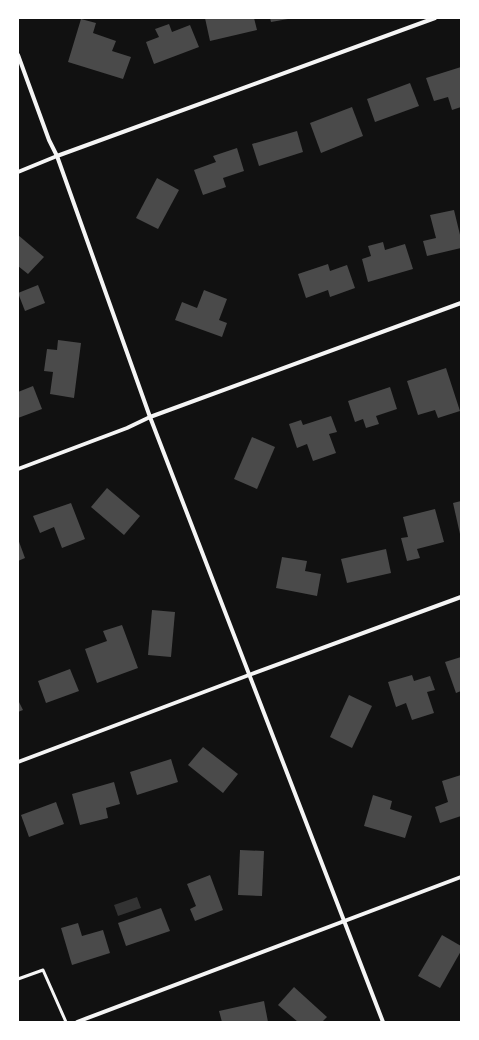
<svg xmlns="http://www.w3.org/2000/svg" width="479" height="1040" viewBox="0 0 479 1040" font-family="'Source Sans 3',sans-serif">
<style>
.water{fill:#333}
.building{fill:#4a4a4a}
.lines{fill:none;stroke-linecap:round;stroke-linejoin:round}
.service{stroke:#f5f5f5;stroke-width:3}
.minor{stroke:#f5f5f5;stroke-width:4}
</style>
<rect width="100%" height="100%" fill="#111"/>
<!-- water -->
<path class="water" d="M137 897 141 908 118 916 114 905Z"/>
<!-- building -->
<g class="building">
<path d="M205 18H254L257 30 210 41Z"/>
<path d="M270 18H288V19L271 22Z"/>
<path d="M81 19 96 23 93 33 116 41 112 51 131 57 123 79 68 62Z"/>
<path d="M169 24 172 32 190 25 199 47 154 64 146 42 159 37 155 29Z"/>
<path d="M461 67V107L452 110 448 97 434 101 426 78Z"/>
<path d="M410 83 419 106 375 122 367 99Z"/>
<path d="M352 107 363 136 321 153 310 123Z"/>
<path d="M297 131 303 152 259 166 252 144Z"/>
<path d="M237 148 244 171 223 178 226 187 203 195 194 170 216 162 213 156Z"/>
<path d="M157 178 179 190 158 229 136 218Z"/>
<path d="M454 210 461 239V248L427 256 423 241 436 238 430 215Z"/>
<path d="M18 235 44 257 28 274 18 266Z"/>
<path d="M383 242 385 250 405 244 413 269 368 282 362 259 371 256 368 246Z"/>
<path d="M328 264 330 271 347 265 355 288 330 297 328 290 306 298 298 274Z"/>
<path d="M38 285 45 303 25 311 18 293Z"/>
<path d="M204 290 227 299 219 320 227 323 222 337 175 320 182 302 197 308Z"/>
<path d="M58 340 81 343 74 398 50 394 53 372 44 371 47 349 57 350Z"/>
<path d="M446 368 460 411 438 418 435 410 418 415 407 381Z"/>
<path d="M33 386 42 409 18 418V392Z"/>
<path d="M390 387 397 409 376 416 379 424 366 428 363 419 355 422 348 401Z"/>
<path d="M331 416 337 432 329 434 336 453 313 461 307 444 297 448 289 424 301 420 303 425Z"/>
<path d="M252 437 275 447 257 489 234 479Z"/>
<path d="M107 488 140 516 124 535 91 507Z"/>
<path d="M461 501V534H460L453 503Z"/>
<path d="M71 503 85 539 62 548 54 527 40 533 33 516Z"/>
<path d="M435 509 444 542 417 549 420 558 407 561 401 538 408 537 403 517Z"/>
<path d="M18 539 25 558 18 561Z"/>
<path d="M386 549 391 573 347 583 341 559Z"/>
<path d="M282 557 307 561 305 571 321 574 317 596 276 588Z"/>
<path d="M152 610 175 612 171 657 148 655Z"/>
<path d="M122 625 138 668 97 683 85 649 107 641 103 631Z"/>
<path d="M461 657V691L456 693 445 662Z"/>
<path d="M70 669 79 691 46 703 38 681Z"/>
<path d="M412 675 414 681 430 676 435 690 427 692 434 713 412 720 406 703 396 707 388 682Z"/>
<path d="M349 695 372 706 352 748 330 737Z"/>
<path d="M18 700 23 710 18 712Z"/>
<path d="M203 747 238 774 223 793 188 765Z"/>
<path d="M171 759 178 782 137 795 130 772Z"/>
<path d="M461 775V816L440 823 435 807 448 802 442 781Z"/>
<path d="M114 782 120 804 106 808 108 818 80 825 72 794Z"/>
<path d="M373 795 392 801 390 809 412 816 405 838 364 826Z"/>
<path d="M56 802 64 824 29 837 21 815Z"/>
<path d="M240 850 264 851 262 896 238 895Z"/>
<path d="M210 875 223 910 195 921 190 909 196 906 187 884Z"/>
<path d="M161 908 170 931 126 946 118 923Z"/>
<path d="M78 923 82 936 103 930 110 953 72 965 61 928Z"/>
<path d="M442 935 461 946V951L440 988 418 976Z"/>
<path d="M294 987 327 1017 322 1022H298L278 1005Z"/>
<path d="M264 1001 268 1022H222L219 1011Z"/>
</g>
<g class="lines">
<!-- service -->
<path class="service" d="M18 979 43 970 66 1022"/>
<!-- minor -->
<g class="minor">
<path d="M18 55 49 140 57 156 150 417 383 1022"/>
<path d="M18 172 57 156 435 18"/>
<path d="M18 469 127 428 150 417 461 303"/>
<path d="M18 762 249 675 461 597"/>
<path d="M77 1022 461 877"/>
</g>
</g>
<!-- border -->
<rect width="479" height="1040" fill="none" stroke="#ffffff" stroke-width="38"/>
</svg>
